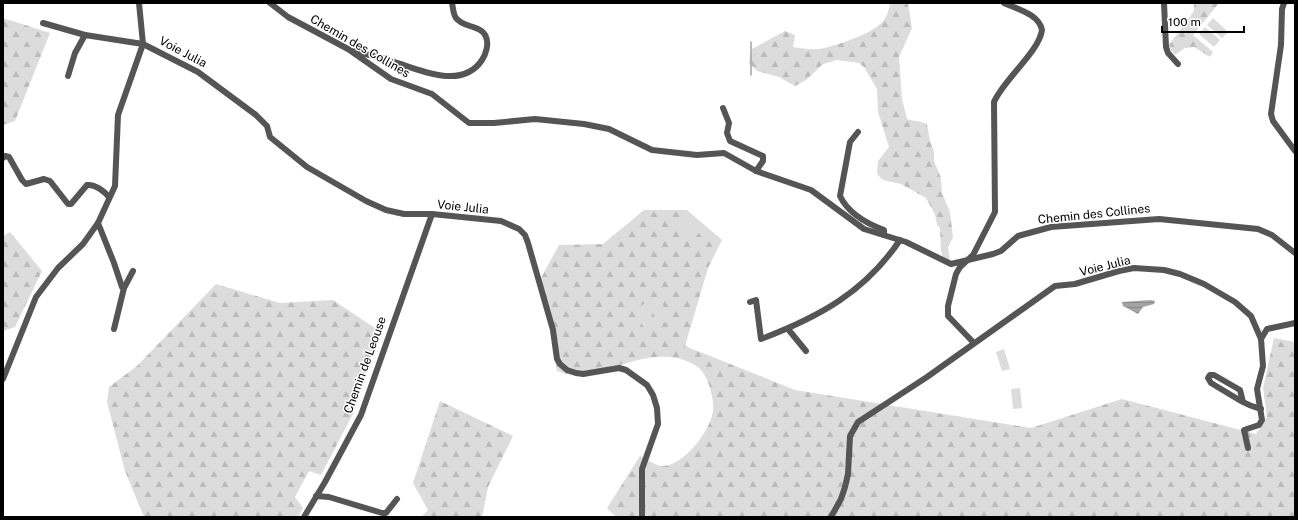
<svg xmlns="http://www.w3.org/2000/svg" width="1298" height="520" viewBox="0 0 1298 520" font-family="'Public Sans',sans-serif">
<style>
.forest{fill:url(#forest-firs)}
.park{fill:#dcdcdc}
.water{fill:url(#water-rules)}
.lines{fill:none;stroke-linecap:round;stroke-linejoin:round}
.stream{stroke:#a3a3a3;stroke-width:1.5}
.minor{stroke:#555;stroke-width:6}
.labels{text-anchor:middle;stroke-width:3;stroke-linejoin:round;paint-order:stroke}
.street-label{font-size:12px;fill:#000;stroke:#fff}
</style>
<defs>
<pattern id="forest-firs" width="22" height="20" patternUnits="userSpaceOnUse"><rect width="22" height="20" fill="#dcdcdc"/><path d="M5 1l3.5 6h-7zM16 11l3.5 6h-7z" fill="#bbb"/></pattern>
<pattern id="water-rules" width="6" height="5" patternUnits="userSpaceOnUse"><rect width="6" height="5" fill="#a3a3a3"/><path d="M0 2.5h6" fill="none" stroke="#8b8b8b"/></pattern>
</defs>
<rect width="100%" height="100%" fill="#fff"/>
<!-- forest -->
<g class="forest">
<path d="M890 3H908L912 28 899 57 902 99 907 119C912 121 918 120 927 124L930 141 934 152V161L941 178 942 193 950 212 953 237 948 247 950 260 943 257 941 251 940 228 937 225 935 214 926 198 901 184 883 180 877 174 878 161 889 147 878 112 877 89 864 67 859 63 837 60 823 64 806 80 795 86 779 77 757 71 749 63 752 49 785 31 795 35 793 47C801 48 810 50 818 49 831 48 870 34 879 25 886 20 889 11 890 3Z"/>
<path d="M1194 3H1219L1193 35 1213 52 1210 57 1194 47 1185 48 1175 55 1171 50 1169 45 1194 11Z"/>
<path d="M3 18 50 33 15 121 3 125Z"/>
<path d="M644 210H687L722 240 708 268 685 346 795 390 1031 428 1122 399 1256 434 1267 417 1263 388 1274 338 1295 342V517H616L607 508 640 456C646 459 655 465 662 466 683 467 711 430 713 411 714 401 711 391 708 382 705 376 702 369 695 365 658 344 619 369 581 376 574 377 564 373 557 371L541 278 559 245 603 244Z"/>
<path d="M10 232 42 271 15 327 3 331V236Z"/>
<path d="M216 284 280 303 333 300 376 329 369 364 354 412 321 475 309 471 295 497 303 508 298 517H144L125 471 107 402 109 387 137 366Z"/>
<path d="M440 401 513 436 488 487 482 517H421L428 510 413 483Z"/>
</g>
<!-- park -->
<g class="park">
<path d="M1213 18 1228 32 1222 38 1207 25Z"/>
<path d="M1205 27 1220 40 1214 47 1199 34Z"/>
<path d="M686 217 701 231 693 240 678 226Z"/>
<path d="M659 296 670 320 658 325 648 301Z"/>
<path d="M646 303 656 326 645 331 635 308Z"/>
<path d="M1004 349 1010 369 1002 371 996 352Z"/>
<path d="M1020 388 1022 408 1013 409 1011 389Z"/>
</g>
<!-- water -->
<path class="water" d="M1151 300 1155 301 1154 304 1143 307 1138 314 1123 306 1122 302Z"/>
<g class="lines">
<!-- stream -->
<path class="stream" d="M751 42V75"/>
<!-- minor -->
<g class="minor">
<path d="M270 3 288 17 348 49 391 79 432 94 469 123H494L535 119 584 124 609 129 652 150 697 155 724 153 756 171 811 190 864 229 906 242 951 264 993 254 1001 251 1018 236 1051 227 1159 219 1258 229 1272 235 1295 253"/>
<path d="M1164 3 1166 47 1168 53 1178 64"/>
<path d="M1284 3 1282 9 1281 45 1271 114 1273 121 1295 151"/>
<path d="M43 23 85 35"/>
<path d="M353 51C364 54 375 56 386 59 415 68 461 92 482 60 486 54 489 44 486 37 482 25 463 28 456 18 453 14 453 7 452 3"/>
<path d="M68 76 75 53 85 35 143 44 198 72 256 115 267 126 270 137 307 167 366 201 386 210 404 214H432L501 221 519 229 525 235 528 243 553 330 557 359 560 364 567 370 576 373 583 374 619 368 626 370 647 385 653 395 657 408 658 424 642 469V517"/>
<path d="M723 108 729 123 727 133 730 141 763 156V161L756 171"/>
<path d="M858 132 850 142 840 196C848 213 868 224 884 230V235"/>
<path d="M3 158 5 156 9 157 22 180 26 184 44 179 50 181 68 204H71L87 185C95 184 104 191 109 197"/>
<path d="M98 223 114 263 122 287 124 288"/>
<path d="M750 302 756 300 761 339C819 317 865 292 900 240"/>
<path d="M114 329 124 288 133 271"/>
<path d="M788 329 806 351"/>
<path d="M1261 339 1267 329 1295 323"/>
<path d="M973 342 948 316V306L956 274 960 267 973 255 995 212 994 102C1004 79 1039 52 1042 30 1039 14 1017 9 1004 3"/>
<path d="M3 379 36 297 58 268 83 244 98 223 115 186 118 115 143 44 139 3"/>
<path d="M1243 402 1240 390 1214 375H1210L1208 378 1211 383 1241 401C1248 405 1253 407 1261 409"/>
<path d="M316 496 329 497 382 513H386L397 499"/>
<path d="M304 517 325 482 361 415 432 214"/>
<path d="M831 517 841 499 845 487 848 474 850 436 858 422 927 377 1055 286 1075 284 1119 271 1134 268 1164 270 1180 274 1204 284 1235 302 1251 316 1261 339 1263 366 1257 389 1262 420 1259 425 1244 430 1248 448"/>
</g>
</g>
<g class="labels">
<!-- street labels -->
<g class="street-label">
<text transform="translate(360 46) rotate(30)" y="4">Chemin des Collines</text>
<text transform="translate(183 52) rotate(28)" y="4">Voie Julia</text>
<text transform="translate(463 207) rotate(6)" y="4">Voie Julia</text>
<text transform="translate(1094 214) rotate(-6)" y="4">Chemin des Collines</text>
<text transform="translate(1105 266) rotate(-14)" y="4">Voie Julia</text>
<text transform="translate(365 365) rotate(-70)" y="4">Chemin de Leouse</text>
</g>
</g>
<!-- border -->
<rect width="1298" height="520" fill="none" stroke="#000000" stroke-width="8"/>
<!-- scale -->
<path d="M1162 26v6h82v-6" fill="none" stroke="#000000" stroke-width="2"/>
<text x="1168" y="26" font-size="12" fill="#000000" stroke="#ffffff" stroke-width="3" paint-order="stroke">100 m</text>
</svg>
